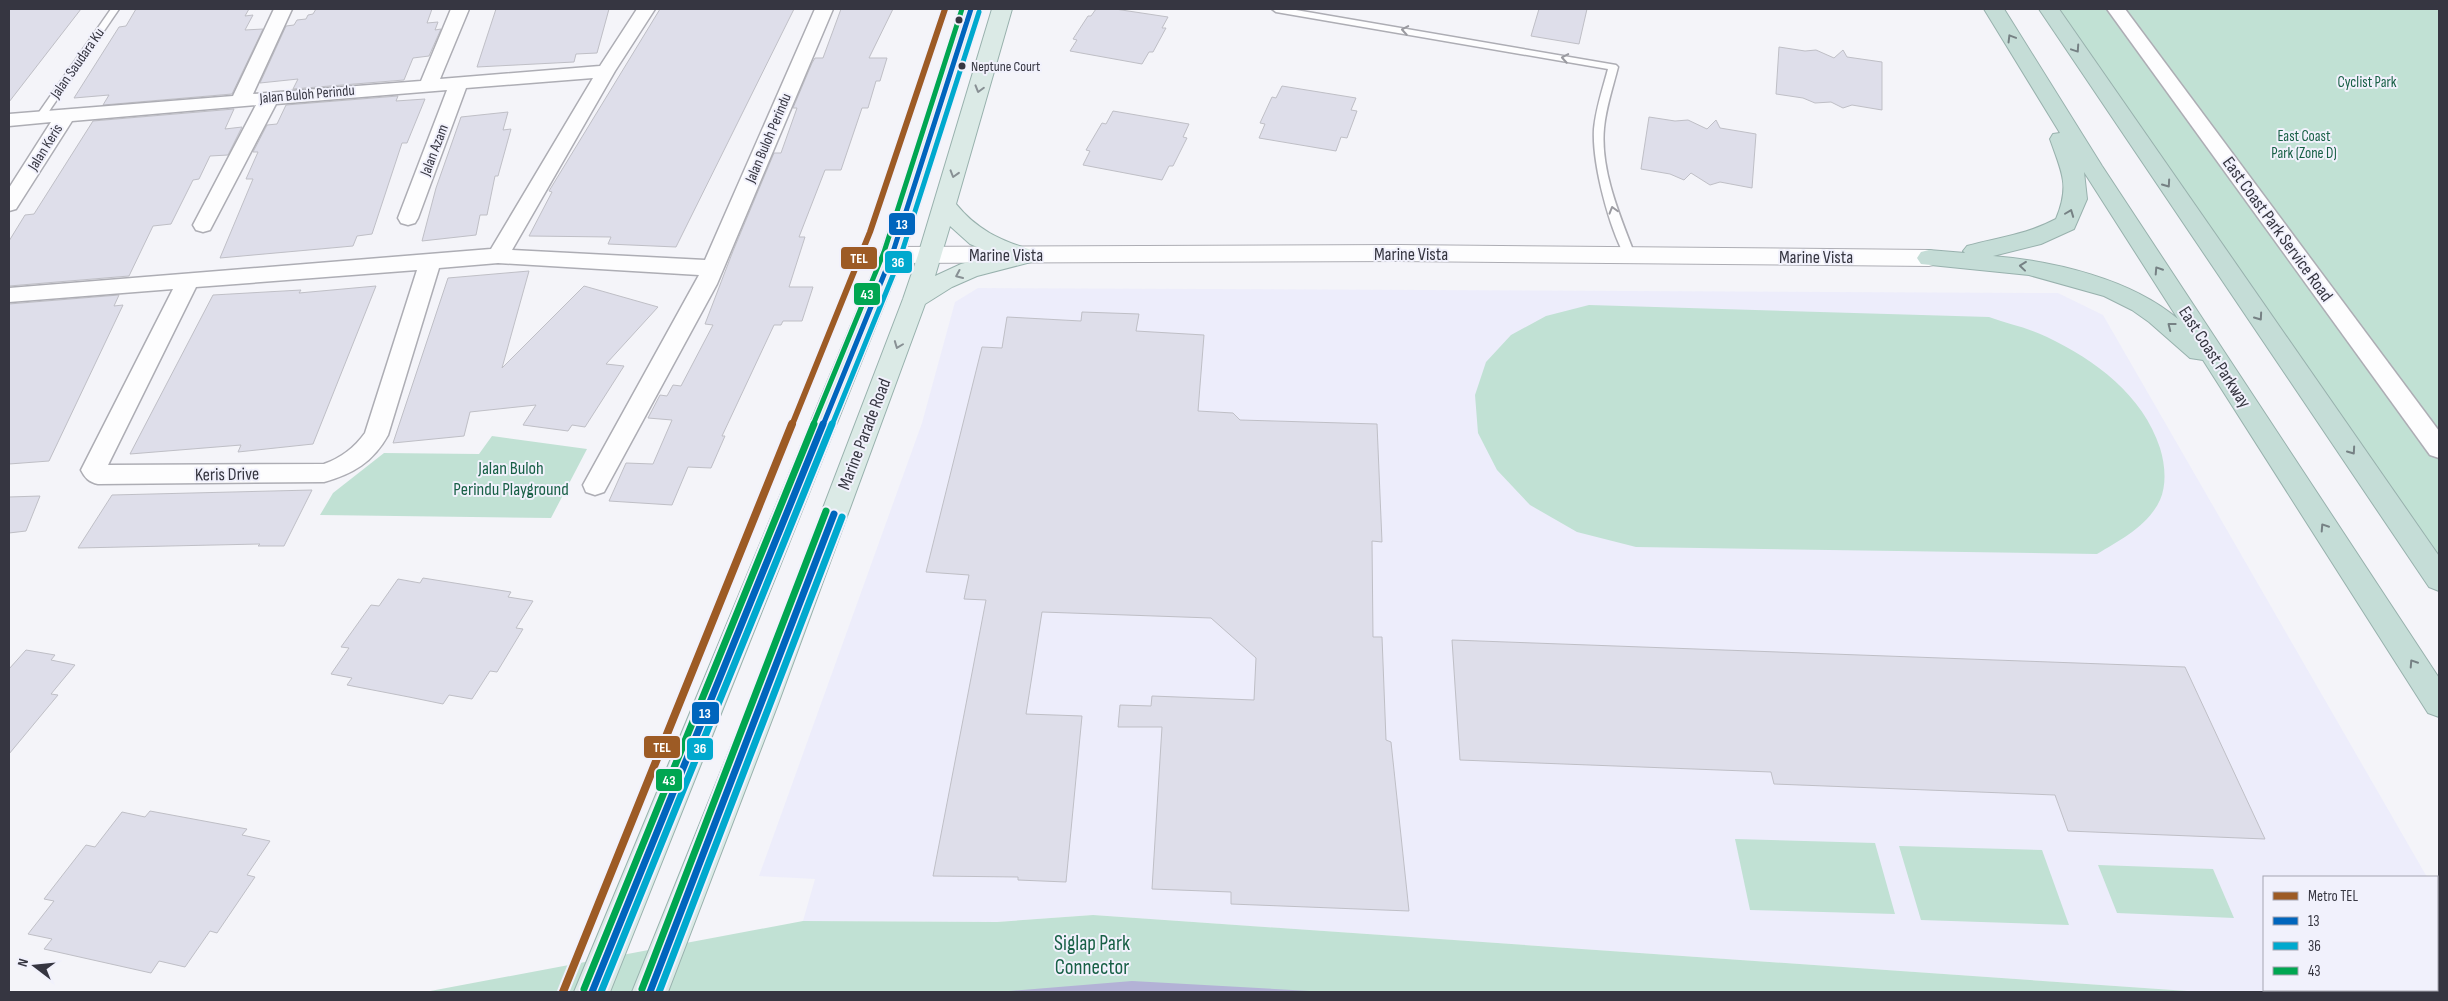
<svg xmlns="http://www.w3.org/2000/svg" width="2448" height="1001" viewBox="0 0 2448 1001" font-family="'Sofia Sans Condensed',sans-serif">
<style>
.built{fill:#ededfb}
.green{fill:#c1e1d4}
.water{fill:#b3b2d6}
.building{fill:#dedeea;stroke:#bfbfc6}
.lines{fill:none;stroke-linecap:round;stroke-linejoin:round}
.lane-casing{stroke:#adadb4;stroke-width:3}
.street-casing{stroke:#adadb4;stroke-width:3}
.secondary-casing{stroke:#adadb4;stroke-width:2}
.primary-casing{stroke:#98b1ad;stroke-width:2}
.highway-casing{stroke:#98b1ad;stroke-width:2}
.lane{fill:#fdfdfe;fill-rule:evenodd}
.street{fill:#fdfdfe;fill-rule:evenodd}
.secondary{fill:#fdfdfe;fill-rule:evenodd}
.primary{fill:#dbeae6;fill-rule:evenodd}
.highway{fill:#c5ddd7;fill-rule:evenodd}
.bus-1-far1-casing{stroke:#f1f1fc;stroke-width:8}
.bus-1-casing{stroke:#f1f1fc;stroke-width:11}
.bus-2-far1-casing{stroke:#f1f1fc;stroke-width:8}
.bus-2-casing{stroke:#f1f1fc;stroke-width:11}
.bus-3-far1-casing{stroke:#f1f1fc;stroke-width:8}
.bus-3-casing{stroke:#f1f1fc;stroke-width:11}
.bus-1-far1{stroke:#0065bd;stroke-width:5}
.bus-1{stroke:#0065bd;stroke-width:7}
.bus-2-far1{stroke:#00a9ce;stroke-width:5}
.bus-2{stroke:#00a9ce;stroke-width:7}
.bus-3-far1{stroke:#00a651;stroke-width:5}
.bus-3{stroke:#00a651;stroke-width:7}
.metro-1-far1-casing{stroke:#f1f1fc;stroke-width:9}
.metro-1-casing{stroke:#f1f1fc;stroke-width:12}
.metro-1-far1{stroke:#9d5b25;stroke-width:6}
.metro-1{stroke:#9d5b25;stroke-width:8}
.oneway{stroke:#9a9aa0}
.oneway2{stroke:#768184}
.oneway3{stroke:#889094}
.bus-dot{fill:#363641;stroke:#f1f1fc;stroke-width:2}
.labels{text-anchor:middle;stroke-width:4;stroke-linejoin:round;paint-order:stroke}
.far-bus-label{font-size:14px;fill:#363641;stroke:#f1f1fc;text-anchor:start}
.far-street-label{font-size:15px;fill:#363641;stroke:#f1f1fc}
.far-park-label{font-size:15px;fill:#186046;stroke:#f1f1fc}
.street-label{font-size:18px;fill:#363641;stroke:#f1f1fc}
.park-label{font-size:18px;fill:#186046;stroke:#f1f1fc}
.near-park-label{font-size:21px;fill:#186046;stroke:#f1f1fc}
.line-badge{stroke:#f1f1fc;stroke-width:2}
.badge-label{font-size:14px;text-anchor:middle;font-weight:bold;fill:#fff}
</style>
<rect width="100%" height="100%" fill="#f4f4f9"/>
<!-- built -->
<path class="built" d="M978 288 2058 293 2103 315 2427 877H2264V990H2437V895L2439 899V992H2202L1093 915 997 922 803 921 815 879 759 876 922 423 955 302Z"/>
<!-- green -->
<g class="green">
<path d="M2049 9H2439V578Z"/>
<path d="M1589 305 1989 317C2008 324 2029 328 2047 337 2095 360 2143 395 2160 448 2165 464 2167 484 2160 500 2148 526 2120 540 2097 554L1636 547 1577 532 1530 505 1497 470 1478 433 1475 395 1486 362 1511 335 1546 316Z"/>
<path d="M492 436 587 449 551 518 320 515 333 493 384 453 479 454Z"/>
<path d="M1735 839 1875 843 1895 914 1750 910Z"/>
<path d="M1899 846 2042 850 2069 925 1921 920Z"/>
<path d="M2098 865 2213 869 2234 918 2117 913Z"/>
<path d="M1093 915 2202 992H425L803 921 997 922Z"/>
</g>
<!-- water -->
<path class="water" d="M1132 981 1328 992H997Z"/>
<!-- building -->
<g class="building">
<path d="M9 9H81L9 102Z"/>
<path d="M136 9H249L245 16 253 15 245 30 263 29 232 94 103 105 109 95 74 98 119 27 126 26Z"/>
<path d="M316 9H432L427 23 438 22 435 30 441 29 429 56 413 58 404 80 293 89 298 79 260 83 286 26 294 25 297 20 306 19 308 15 313 14Z"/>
<path d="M496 9H609L597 53 576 54 574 62 477 67Z"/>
<path d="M660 9H794L676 247 608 244 611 237 529 236 552 192 549 191Z"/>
<path d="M841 9H893L869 58H887L880 81H876L868 108H862L841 170H825L799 237H805L789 287H813L802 321H783L781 325H774L722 436H725L711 468 688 467 672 505 609 501 626 463 653 464 672 420 648 418 660 395 667 396 673 385 681 386 713 325 705 324 733 251 774 153H781L797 108H793L812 63 815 58H823Z"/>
<path d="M1096 9H1115L1168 17 1162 28H1166L1153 52H1149L1142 64 1070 51 1077 40 1073 39 1088 16H1091Z"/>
<path d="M1539 9H1587L1579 44 1531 36Z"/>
<path d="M1779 47 1805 51 1816 50 1834 58 1843 50 1847 57 1882 62V110L1852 105 1843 108 1831 102 1815 103 1803 98 1776 94Z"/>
<path d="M1282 86 1356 98 1351 110 1357 111 1347 138 1341 137 1336 151 1259 138 1265 124 1260 123 1272 97 1276 98Z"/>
<path d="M398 96 396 101 425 99 407 143H402L372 234 357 236 353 246 220 258 253 179H246L258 152H253L267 125 277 124 286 105Z"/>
<path d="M234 109 225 129 242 127 228 155 210 156 199 179 193 180 171 224 153 226 129 276 9 286V241L25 215 34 214 93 121Z"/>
<path d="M1113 111 1189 124 1183 137 1187 138 1173 166H1169L1162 180 1083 165 1090 151 1086 150 1102 123 1106 124Z"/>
<path d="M508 112 503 130 511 129 498 176H495L487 215H480L476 235 422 241 436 188 461 117Z"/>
<path d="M1649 117 1675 121 1688 120 1707 129 1716 120 1720 128 1756 134 1752 188 1720 182 1710 185 1691 173 1684 180 1670 174 1641 169Z"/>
<path d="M529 271 502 368 584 286 658 307 606 364 624 366 585 427 572 425 568 431 523 425 536 405 470 412 464 436 393 443 448 278Z"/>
<path d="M376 286 313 444 238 452 241 445 130 454 213 295 301 290 299 293Z"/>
<path d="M119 295 114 306 123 305 49 461 9 464V304Z"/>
<path d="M1082 312 1139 314 1136 331 1204 335 1198 411 1233 413 1240 420 1377 424 1382 542 1372 541 1373 637H1382L1386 740 1391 742 1409 911 1231 904V892L1152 889 1162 727H1118L1120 705 1151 706 1152 696 1254 700 1256 658 1211 618 1042 612 1026 714 1082 716 1066 882 1018 880V877L933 876 986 600 964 599 969 575 926 572 982 347 1002 348 1007 317 1081 321Z"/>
<path d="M312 490 284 546H258L260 544 78 548 112 495Z"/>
<path d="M40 496 26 531 9 533V497Z"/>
<path d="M423 578 511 592 508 597 533 601 516 628 523 629 497 672 490 671 472 699 449 695 443 704 409 697 347 685 352 678 331 674 349 648 341 647 371 605 379 606 398 579 420 583Z"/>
<path d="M1452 640 2185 667 2265 839 2068 831 2055 795 1774 784 1771 772 1460 760Z"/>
<path d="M26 650 55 655 51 660 75 665 51 694 58 695 9 754V669Z"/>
<path d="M150 811 247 829 242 835 270 841 247 875 255 877 217 933 210 931 185 967 159 961 151 973 44 949 52 939 28 934 54 901 44 899 86 845 95 847 122 812 145 817Z"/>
</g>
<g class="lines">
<defs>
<g id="lane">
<path d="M111 9H119L43 120H37L35 118Z"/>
<path d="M1272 9H1290L1616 65 1618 67C1613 87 1606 107 1604 128 1600 170 1620 216 1635 255L1634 258H1626C1609 228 1592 163 1594 129 1596 108 1603 88 1608 69L1276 12Z"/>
</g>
<g id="street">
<path d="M274 9H292L253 94 421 81 451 9H469L440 79 600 66 637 9H655L615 71 512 250 705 260 815 9H833L717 284 604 492 595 495 586 492 583 485 699 275 498 263 439 268 388 435C373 462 353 474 324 482L98 484C89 482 85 478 81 470L173 289 9 302V288L491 249 593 78 466 88 418 218 415 223 408 225 401 223 398 218 447 90 276 104 210 230 203 232 196 230 193 225 256 105 72 121 16 209 9 211V188L51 122 9 126V114L233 96ZM417 270 365 433C355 447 341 458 324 464L108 465 196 287Z"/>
<path d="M2107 9H2125L2439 431V458L2430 455Z"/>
</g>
<path id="secondary" d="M1398 245 1929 250 1937 252 1941 258 1937 264 1929 266 1398 261 892 263 884 261 880 255 884 249 892 247Z"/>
<g id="primary">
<path d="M961 9H981L904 255 610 992H574L880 255Z"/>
<path d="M992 9H1012L956 204C977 230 1000 240 1031 250L1035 256 1031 262 977 276 952 287 925 304 778 704 668 992H632L748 704 903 299 918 255ZM950 226 970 244 996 255 961 264 935 276Z"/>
</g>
<g id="highway">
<path d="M1984 9H2004L2102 166 2439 678V717L2428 713 2203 360 2190 358 2149 322 2132 310 2104 296 2029 275 1921 264 1917 258 1921 252 1929 250 1965 253 1963 251 1967 246C1999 237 2026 235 2056 219 2070 185 2062 173 2050 139L2053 134 2060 133ZM2084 172 2178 319C2131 279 2054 261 1993 256L2041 244 2074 229 2087 199Z"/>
<path d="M2039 9H2059L2439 556V591L2429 587Z"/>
</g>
</defs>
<!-- lane casing -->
<use href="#lane" class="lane-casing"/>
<!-- street casing -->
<use href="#street" class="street-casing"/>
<!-- secondary casing -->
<use href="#secondary" class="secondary-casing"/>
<!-- primary casing -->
<use href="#primary" class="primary-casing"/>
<!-- highway casing -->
<use href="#highway" class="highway-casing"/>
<!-- lane -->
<use href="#lane" class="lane"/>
<!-- street -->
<use href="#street" class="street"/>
<!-- secondary -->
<use href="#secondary" class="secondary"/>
<!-- primary -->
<use href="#primary" class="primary"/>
<!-- highway -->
<use href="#highway" class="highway"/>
<defs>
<path id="bus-1-far1" d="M823 425 892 255 971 9"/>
<g id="bus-1">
<path d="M592 992 823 424"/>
<path d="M650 992 834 514"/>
</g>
<path id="bus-2-far1" d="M832 425 900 258 979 12"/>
<g id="bus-2">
<path d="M601 992 832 424"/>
<path d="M659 992 842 517"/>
</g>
<path id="bus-3-far1" d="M813 425 884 252 962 9"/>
<g id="bus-3">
<path d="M584 989 814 424"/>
<path d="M642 989 826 511"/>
</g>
</defs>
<!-- bus-1-far1 casing -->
<use href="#bus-1-far1" class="bus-1-far1-casing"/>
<!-- bus-1 casing -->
<use href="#bus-1" class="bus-1-casing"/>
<!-- bus-2-far1 casing -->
<use href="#bus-2-far1" class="bus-2-far1-casing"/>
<!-- bus-2 casing -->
<use href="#bus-2" class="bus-2-casing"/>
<!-- bus-3-far1 casing -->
<use href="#bus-3-far1" class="bus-3-far1-casing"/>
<!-- bus-3 casing -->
<use href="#bus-3" class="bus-3-casing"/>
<!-- bus-1-far1 -->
<use href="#bus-1-far1" class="bus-1-far1"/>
<!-- bus-1 -->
<use href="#bus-1" class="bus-1"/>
<!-- bus-2-far1 -->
<use href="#bus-2-far1" class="bus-2-far1"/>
<!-- bus-2 -->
<use href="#bus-2" class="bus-2"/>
<!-- bus-3-far1 -->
<use href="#bus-3-far1" class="bus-3-far1"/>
<!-- bus-3 -->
<use href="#bus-3" class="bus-3"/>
<defs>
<path id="metro-1-far1" d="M792 425 870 232 945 9"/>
<path id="metro-1" d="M563 992 792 424"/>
</defs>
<!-- metro-1-far1 casing -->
<use href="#metro-1-far1" class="metro-1-far1-casing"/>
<!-- metro-1 casing -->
<use href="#metro-1" class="metro-1-casing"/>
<!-- metro-1-far1 -->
<use href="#metro-1-far1" class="metro-1-far1"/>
<!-- metro-1 -->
<use href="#metro-1" class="metro-1"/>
</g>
<!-- one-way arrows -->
<defs><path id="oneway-chevron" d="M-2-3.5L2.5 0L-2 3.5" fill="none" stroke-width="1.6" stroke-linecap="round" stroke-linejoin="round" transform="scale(1.25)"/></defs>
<g class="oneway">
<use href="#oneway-chevron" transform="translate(1405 30) rotate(-170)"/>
<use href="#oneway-chevron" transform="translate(1565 58) rotate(-170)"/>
<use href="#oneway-chevron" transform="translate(1613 210) rotate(-106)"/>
</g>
<g class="oneway2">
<use href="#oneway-chevron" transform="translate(2011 38) rotate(-121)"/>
<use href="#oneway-chevron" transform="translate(2076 49) rotate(56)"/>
<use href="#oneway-chevron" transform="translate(2167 184) rotate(55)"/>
<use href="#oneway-chevron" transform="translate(2070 213) rotate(-69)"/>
<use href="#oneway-chevron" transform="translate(2023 266) rotate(-174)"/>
<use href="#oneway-chevron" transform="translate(2158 270) rotate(-123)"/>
<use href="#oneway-chevron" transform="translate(2259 317) rotate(55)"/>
<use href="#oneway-chevron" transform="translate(2171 326) rotate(-142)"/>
<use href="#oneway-chevron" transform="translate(2352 451) rotate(55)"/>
<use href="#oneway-chevron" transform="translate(2324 527) rotate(-123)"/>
<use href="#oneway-chevron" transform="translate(2413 663) rotate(-123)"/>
</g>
<g class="oneway3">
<use href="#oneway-chevron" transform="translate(979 89) rotate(106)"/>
<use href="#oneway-chevron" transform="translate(954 174) rotate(107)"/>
<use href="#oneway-chevron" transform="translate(959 275) rotate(156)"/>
<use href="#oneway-chevron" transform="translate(898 345) rotate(111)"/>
</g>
<!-- markers -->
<g class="bus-dot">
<circle cx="959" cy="20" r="4.5"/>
<circle cx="962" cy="66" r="4.5"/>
</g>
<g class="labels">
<!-- far-bus labels -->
<g class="far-bus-label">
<text x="971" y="71">Neptune Court</text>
</g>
<!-- far-street labels -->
<g class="far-street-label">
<text transform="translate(77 63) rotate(-55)" y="5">Jalan Saudara Ku</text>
<text transform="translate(307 94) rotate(-5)" y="5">Jalan Buloh Perindu</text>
<text transform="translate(768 138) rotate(-67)" y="5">Jalan Buloh Perindu</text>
<text transform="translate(45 147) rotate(-58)" y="5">Jalan Keris</text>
<text transform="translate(434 150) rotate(-69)" y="5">Jalan Azam</text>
</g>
<!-- far-park labels -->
<g class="far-park-label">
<text x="2367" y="87">Cyclist Park</text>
<text x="2304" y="141">East Coast<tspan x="2304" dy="17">Park (Zone D)</tspan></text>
</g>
<!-- street labels -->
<g class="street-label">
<text transform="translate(2278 229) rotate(54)" y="6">East Coast Park Service Road</text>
<text x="1411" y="260">Marine Vista</text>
<text x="1006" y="261">Marine Vista</text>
<text x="1816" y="263">Marine Vista</text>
<text transform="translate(2215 357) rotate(57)" y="6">East Coast Parkway</text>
<text transform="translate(864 434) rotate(-69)" y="6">Marine Parade Road</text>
<text transform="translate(227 474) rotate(-1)" y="6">Keris Drive</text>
</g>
<!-- park labels -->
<g class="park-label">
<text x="511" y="474">Jalan Buloh<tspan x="511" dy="21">Perindu Playground</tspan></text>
</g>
<!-- near-park labels -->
<g class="near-park-label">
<text x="1092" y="950">Siglap Park<tspan x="1092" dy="24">Connector</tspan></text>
</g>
</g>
<g class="line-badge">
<rect x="888" y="212" width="28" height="24" rx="5" fill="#0065bd"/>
<rect x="840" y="246" width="38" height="24" rx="5" fill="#9d5b25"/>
<rect x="884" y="250" width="29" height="24" rx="5" fill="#00a9ce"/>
<rect x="853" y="282" width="28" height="24" rx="5" fill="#00a651"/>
<rect x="691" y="701" width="29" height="24" rx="5" fill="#0065bd"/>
<rect x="643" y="735" width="38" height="24" rx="5" fill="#9d5b25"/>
<rect x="686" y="737" width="28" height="24" rx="5" fill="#00a9ce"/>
<rect x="655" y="768" width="28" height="24" rx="5" fill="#00a651"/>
</g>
<g class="badge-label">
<text x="902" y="229">13</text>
<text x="859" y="263">TEL</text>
<text x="898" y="267">36</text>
<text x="867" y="299">43</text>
<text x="705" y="718">13</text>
<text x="662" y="752">TEL</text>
<text x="700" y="753">36</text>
<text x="669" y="785">43</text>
</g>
<!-- border -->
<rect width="2448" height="1001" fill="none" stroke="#363641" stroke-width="20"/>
<!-- legend -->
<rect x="2263" y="876" width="175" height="115" fill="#f1f1fc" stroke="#a6a6b1"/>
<rect x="2273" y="892" width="25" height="8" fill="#9d5b25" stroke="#a6a6b1"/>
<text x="2308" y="901" font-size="15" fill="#363641">Metro TEL</text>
<rect x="2273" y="917" width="25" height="8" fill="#0065bd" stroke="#a6a6b1"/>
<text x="2308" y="926" font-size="15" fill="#363641">13</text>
<rect x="2273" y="942" width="25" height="8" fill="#00a9ce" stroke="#a6a6b1"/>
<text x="2308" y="951" font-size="15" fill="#363641">36</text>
<rect x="2273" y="967" width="25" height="8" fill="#00a651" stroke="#a6a6b1"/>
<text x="2308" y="976" font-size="15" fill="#363641">43</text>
<!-- north arrow -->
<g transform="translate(35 966) rotate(286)" stroke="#f1f1fc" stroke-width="4" paint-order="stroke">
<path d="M0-4L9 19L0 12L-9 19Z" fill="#363641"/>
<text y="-8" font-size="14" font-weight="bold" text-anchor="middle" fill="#363641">N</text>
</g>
</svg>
